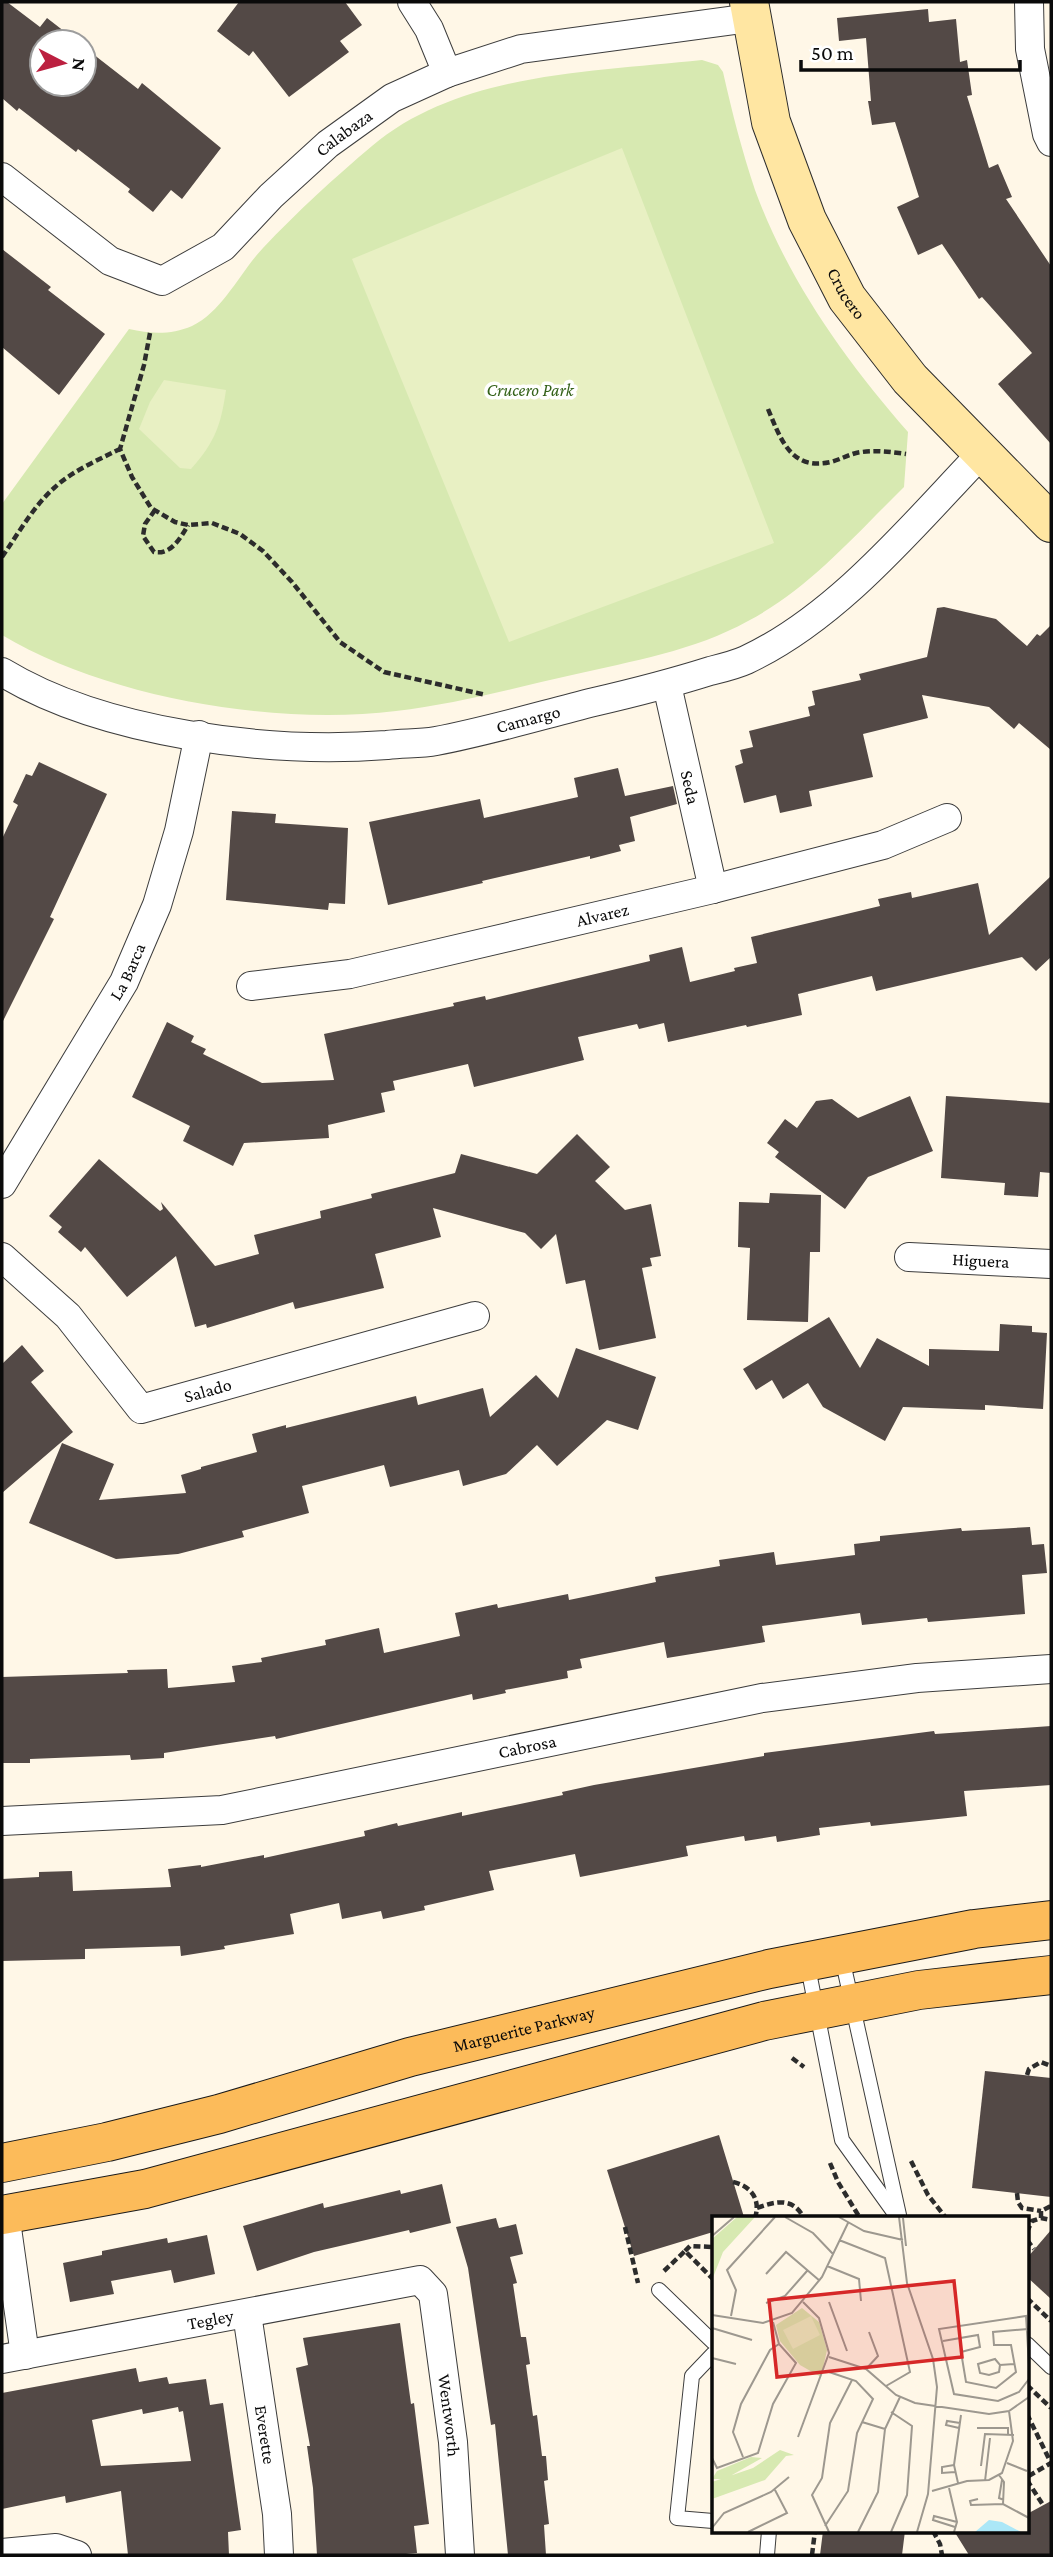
<svg xmlns="http://www.w3.org/2000/svg" width="1053" height="2557" viewBox="0 0 1053 2557" font-family="'Crimson Pro',serif">
<style>
.green{fill:#d7e9b1}
.pitch{fill:#e8f0c3}
.building{fill:#534946;fill-rule:evenodd}
.lines{fill:none;stroke-linecap:round;stroke-linejoin:round}
.lane-casing{stroke:#3d3d3d;stroke-width:16}
.street-casing{stroke:#3d3d3d;stroke-width:30}
.secondary-casing{stroke:#2c2c2c;stroke-width:40}
.primary-casing{stroke:#1b1b1b;stroke-width:40}
.path{stroke:#2c2c2c;stroke-width:4.5;stroke-dasharray:7 3.5;stroke-linecap:butt}
.lane{stroke:#fff;stroke-width:14}
.street{stroke:#fff;stroke-width:28}
.secondary{stroke:#ffe6a2;stroke-width:38}
.primary{stroke:#fcbb5a;stroke-width:38}
.labels{text-anchor:middle;stroke-width:7;stroke-linejoin:round;paint-order:stroke}
.street-label{font-size:18px;fill:#0a0a0a;stroke:#fff}
.park-label{font-size:18px;font-style:italic;fill:#34621a;stroke:#fff}
.inset-road{fill:none;stroke:#9d988f;stroke-width:2}
.view{fill:#d62828;fill-opacity:0.15;stroke:#d62828;stroke-width:3.5}
.inset-edge{fill:none;stroke:#0a0a0a;stroke-width:3.5}
</style>
<rect width="100%" height="100%" fill="#fff7e7"/>
<!-- green -->
<path class="green" d="M702 60 718 65 723 72C732 112 742 151 755 190 788 280 845 360 908 432L904 487C856 534 809 589 748 621 694 651 632 661 572 675 514 688 455 704 396 711 274 726 108 698 2 635V504L129 329C151 334 171 335 192 326 223 311 240 272 263 248 297 212 334 178 372 146 460 72 592 72 702 60Z"/>
<!-- pitch -->
<g class="pitch">
<path d="M622 148 774 543 509 642 352 259Z"/>
<path d="M164 380 226 390C221 425 215 442 191 469L180 468 139 429 150 402Z"/>
</g>
<!-- building -->
<g class="building">
<path d="M2 2H7L40 27 47 18 78 42H42V84H84V47L138 89 142 83 221 148 182 199 171 190 153 212 128 192 130 189 78 149 76 152 19 108 17 111 2 98Z"/>
<path d="M239 2H345L362 25 340 41 349 52 289 97 253 51 249 56 217 31Z"/>
<path d="M928 9 929 22 956 19 960 62 967 60 972 95 967 96 989 168 998 164 1012 197 1006 199 1051 266V444L998 384 1032 353 982 297 979 299 942 244 918 255 897 207 919 197 895 122 872 125 868 101H871L866 38 839 41 837 18Z"/>
<path d="M2 249 51 287 48 290 105 334 59 395 2 347Z"/>
<path d="M944 607 996 619 1027 646 1037 634 1040 636 1051 625V750L1019 723 1014 729 989 707 922 695 928 718 863 734 873 777 809 791 812 806 780 813 776 795 744 803 735 766 743 763 740 750 753 747 749 731 810 716 808 707 815 705 812 691 861 680 859 674 927 657 937 608Z"/>
<path d="M39 762 107 794 50 917 54 919 2 1023V839L18 805 13 802 26 774 32 776Z"/>
<path d="M618 768 625 796 673 786 677 804 630 817 635 841 619 845 621 851 590 859V856L482 881 483 883 388 905 369 822 480 799 484 818 578 797 574 778Z"/>
<path d="M232 811 276 814 275 823 348 828 345 904 329 903 328 910 226 900Z"/>
<path d="M1051 876V957L1036 971 1022 957 876 991 872 976 798 994 802 1015 747 1027 746 1025 668 1042 664 1023 639 1029 637 1024 578 1037 584 1060 474 1087 468 1064 393 1081 395 1090 381 1093 385 1112 328 1125 329 1138 244 1143 233 1166 183 1141 190 1126 132 1097 167 1022 194 1036 191 1042 206 1049 203 1054 262 1083 334 1080 324 1034 454 1006 453 1003 485 996 486 1000 650 961 649 955 682 947 690 982 735 971 734 968 757 963 751 937 880 906 878 899 911 892 912 898 978 883 989 935Z"/>
<path d="M910 1096 933 1151 868 1177 845 1209 775 1157 779 1152 767 1143 785 1119 797 1128 816 1101 832 1099 858 1118Z"/>
<path d="M946 1096 1051 1103V1173L1040 1172 1038 1197 1004 1195 1005 1183 941 1178Z"/>
<path d="M577 1134 610 1167 595 1181 625 1210 651 1204 661 1256 650 1258 652 1266 642 1268 656 1338 599 1350 585 1280 566 1284 556 1234 541 1249 525 1233 433 1208 441 1237 375 1254 384 1288 295 1309 293 1302 207 1328 206 1324 195 1327 176 1256 127 1297 85 1247 81 1252 58 1232 62 1227 49 1216 99 1159 160 1211 163 1209 161 1202 215 1266 259 1254 254 1235 321 1218 320 1211 372 1198 371 1194 455 1173 461 1154 537 1174Z"/>
<path d="M770 1193 821 1195 820 1252H810L808 1322 747 1320 750 1248 738 1247 739 1202 769 1203Z"/>
<path d="M829 1317 860 1368 877 1338 929 1366V1349L999 1351 1000 1324 1032 1326V1332L1047 1333 1043 1409 985 1405V1410L903 1407 885 1441 823 1407 808 1383 783 1399 772 1380 756 1390 743 1369Z"/>
<path d="M22 1345 44 1371 31 1382 73 1432 2 1493V1364Z"/>
<path d="M576 1348 656 1377 638 1430 607 1420 557 1466 537 1445 506 1474 463 1486 459 1470 390 1487 384 1465 302 1486 309 1513 242 1531 244 1537 178 1554 116 1559 29 1523 62 1443 114 1464 99 1500 186 1493 181 1475 201 1469V1467L257 1452 252 1434 286 1425V1428L416 1396 418 1405 483 1388 490 1417 536 1375 558 1398Z"/>
<path d="M1030 1527 1032 1545 1044 1544 1047 1573 1022 1575 1025 1614 928 1622 927 1618 862 1625 860 1613 762 1626 765 1642 667 1658 664 1642 580 1659 582 1668 567 1671 568 1678 505 1690 506 1693 473 1700 472 1694 276 1739 275 1736 164 1753V1758L131 1760 130 1755 30 1759V1763H2V1677L128 1673 127 1670 167 1669 168 1688 235 1682 232 1666 262 1662 261 1658 326 1645 325 1640 379 1628 384 1653 460 1636 455 1613 497 1604 498 1608 568 1594 569 1600 656 1582 655 1577 720 1566 719 1560 774 1552 776 1565 855 1555 854 1544 880 1541V1536L961 1528 962 1531Z"/>
<path d="M1051 1726V1785L964 1791 967 1816 871 1826 870 1822 819 1828 820 1835 777 1842 776 1836 745 1841 744 1836 686 1846 688 1856 580 1877 575 1854 489 1871 494 1890 424 1906 425 1910 383 1919 381 1911 342 1919 339 1903 290 1914 294 1934 224 1946 225 1949 181 1956 180 1946 85 1949V1959L2 1961V1879L39 1877V1872L72 1871 73 1891 171 1887 168 1869 201 1865V1867L264 1855V1858L365 1836 364 1831 397 1823 398 1826 462 1812V1816L563 1795 562 1792 594 1785 764 1756V1753L934 1731 935 1734Z"/>
<path d="M985 2071 1051 2078V2197L972 2188Z"/>
<path d="M719 2135 744 2217H713V2232L634 2256 607 2170Z"/>
<path d="M442 2184 451 2223 410 2233 409 2230 314 2252 257 2271 243 2226 323 2203 324 2208 400 2190 401 2194Z"/>
<path d="M496 2218 499 2228 516 2224 523 2254 510 2257 517 2283 513 2284 521 2337H526L530 2364 526 2365 533 2416 537 2415 542 2456H546L548 2480 544 2481 549 2524 544 2525 546 2555H508L495 2424 491 2425 468 2268 456 2227Z"/>
<path d="M1051 2230V2299L1027 2277V2258Z"/>
<path d="M207 2235 215 2274 174 2283 171 2270 111 2281 114 2294 70 2302 63 2263 102 2255V2251L167 2238 168 2243Z"/>
<path d="M400 2323 411 2404 414 2403 429 2524 414 2526 417 2553 395 2555H317L313 2488 307 2446H310L296 2368 308 2365 303 2338Z"/>
<path d="M136 2368 139 2382 167 2377 169 2384 206 2379 210 2405 223 2403 241 2530 228 2532 229 2555H128L121 2491 66 2503 65 2496 2 2509V2393ZM178 2407 179 2412 183 2411 191 2461 101 2466 92 2420 142 2409 143 2414Z"/>
<path d="M1051 2501V2555H969L954 2531H1027V2514Z"/>
<path d="M823 2531H905L902 2555H820Z"/>
</g>
<g class="lines">
<defs>
<g id="lane">
<path d="M842 1958 899 2215"/>
<path d="M807 1962 842 2140 898 2218"/>
<path d="M659 2290 713 2342"/>
<path d="M1027 2344 1051 2367"/>
<path d="M713 2354 692 2376 677 2518 713 2521"/>
<path d="M767 2555 769 2531"/>
</g>
<g id="street">
<path d="M412 2 429 29 447 73"/>
<path d="M1029 2 1030 49 1047 134 1051 142"/>
<path id="s1" d="M2 177 110 261 162 281 223 247 271 196 328 144 392 98 447 73 521 49 750 18"/>
<path id="s2" d="M2 672C104 734 269 754 387 745 403 743 420 744 436 741 489 731 542 715 594 702 633 693 672 683 710 671 722 668 735 665 746 660 838 617 913 525 982 453"/>
<path id="s3" d="M667 685 713 889"/>
<path id="s4" d="M251 986 350 974 713 889 883 845 947 818"/>
<path id="s5" d="M2 1184 124 982 157 905 179 831 199 735"/>
<path id="s6" d="M2 1257 68 1316 141 1409 475 1316"/>
<path id="s7" d="M909 1257 1051 1264"/>
<path id="s8" d="M2 1821 222 1810 762 1698 917 1678 1051 1669"/>
<path d="M5 2214 25 2355"/>
<path id="s9" d="M247 2314 277 2514 279 2555"/>
<path id="s10" d="M2 2359 420 2280 433 2294 453 2442 460 2555"/>
<path d="M2 2553 56 2548 77 2555"/>
</g>
<g id="secondary">
<path id="s11" d="M749 2 771 122 807 220 847 298 910 379 1051 523"/>
</g>
<g id="primary">
<path id="s12" d="M2 2163 107 2142 219 2114 410 2057 769 1969 974 1929 1051 1920"/>
<path d="M2 2215 145 2189 764 2021 919 1990 1051 1975"/>
</g>
</defs>
<!-- lane casing -->
<use href="#lane" class="lane-casing"/>
<!-- street casing -->
<use href="#street" class="street-casing"/>
<!-- secondary casing -->
<use href="#secondary" class="secondary-casing"/>
<!-- primary casing -->
<use href="#primary" class="primary-casing"/>
<!-- path -->
<g class="path">
<path d="M150 333 144 365 120 449 132 477 151 508 175 522 188 525 212 523 240 534 263 551 292 582 340 642 384 672 486 695"/>
<path d="M768 409C781 440 791 471 831 462 842 459 851 453 862 452 877 450 891 452 906 454"/>
<path d="M155 510 145 524 143 536 154 552C171 555 180 539 188 525"/>
<path d="M2 557C18 534 33 507 54 488 72 471 98 460 120 449"/>
<path d="M792 2058 804 2067"/>
<path d="M1027 2075 1029 2069 1041 2062 1051 2066"/>
<path d="M911 2161 928 2195 946 2218"/>
<path d="M830 2163 838 2182 860 2218"/>
<path d="M733 2182C751 2186 761 2199 755 2218"/>
<path d="M1017 2193 1018 2202 1022 2208 1041 2211"/>
<path d="M757 2208C776 2201 793 2197 804 2218"/>
<path d="M1041 2218V2211L1051 2206"/>
<path d="M625 2227 638 2283"/>
<path d="M1027 2232 1032 2221 1041 2218 1051 2220"/>
<path d="M1027 2240 1034 2249"/>
<path d="M685 2251 690 2246 713 2247"/>
<path d="M664 2271 685 2251 713 2279"/>
<path d="M1027 2298 1051 2321"/>
<path d="M1027 2385 1051 2408"/>
<path d="M1027 2414 1051 2463 1027 2477"/>
<path d="M1027 2480 1043 2505"/>
<path d="M933 2531 940 2544 942 2555"/>
<path d="M812 2555 815 2531"/>
</g>
<!-- lane -->
<use href="#lane" class="lane"/>
<!-- street -->
<use href="#street" class="street"/>
<!-- secondary -->
<use href="#secondary" class="secondary"/>
<!-- primary -->
<use href="#primary" class="primary"/>
</g>
<g class="labels">
<!-- street labels -->
<g class="street-label">
<text dy="6" stroke="none"><textPath href="#s1" startOffset="429">Calabaza</textPath></text>
<text dy="6" stroke="none"><textPath href="#s11" startOffset="310">Crucero</textPath></text>
<text dy="6" stroke="none"><textPath href="#s2" startOffset="541">Camargo</textPath></text>
<text dy="6" stroke="none"><textPath href="#s3" startOffset="105">Seda</textPath></text>
<text dy="6" stroke="none"><textPath href="#s4" startOffset="359">Alvarez</textPath></text>
<text dy="6" stroke="none"><textPath href="#s5" startOffset="247">La Barca</textPath></text>
<text dy="6" stroke="none"><textPath href="#s7" startOffset="72">Higuera</textPath></text>
<text dy="6" stroke="none"><textPath href="#s6" startOffset="276">Salado</textPath></text>
<text dy="6" stroke="none"><textPath href="#s8" startOffset="532">Cabrosa</textPath></text>
<text dy="6" stroke="none"><textPath href="#s12" startOffset="539">Marguerite Parkway</textPath></text>
<text dy="6" stroke="none"><textPath href="#s10" startOffset="212">Tegley</textPath></text>
<text dy="6" stroke="none"><textPath href="#s10" startOffset="567">Wentworth</textPath></text>
<text dy="6" stroke="none"><textPath href="#s9" startOffset="122">Everette</textPath></text>
</g>
<!-- park labels -->
<g class="park-label">
<text x="530" y="396">Crucero Park</text>
</g>
</g>
<!-- overview -->
<g transform="translate(712 2216)">
<rect width="317" height="317" fill="#fff7e7"/>
<path d="M25 1H43L11 36 0 64V23ZM90 92 107 106 115 134 109 161 88 149 68 125 64 109ZM68 234 82 239 74 240 53 264 0 283V266L41 252ZM39 241 50 242 13 263H0L5 255Z" fill="#d7e9b1"/>
<path d="M99 100 108 119 81 133 71 114Z" fill="#e8f0c3"/>
<path d="M277 304 290 306 309 316H263Z" fill="#abe7f7"/>
<path class="inset-road" d="M73 1 101 17 121 38M127 1 152 15 191 24M187 1 195 67 221 143 225 171 216 278 205 316M191 2 194 30M0 20 22 1M127 24 173 42 198 156 174 170M115 50 147 63 149 85M54 58 74 36 108 65M117 86 135 135M54 87 73 80 95 55M0 99 51 107 80 97 110 61 136 7M19 100 24 74 15 54 63 1M0 112 40 124M231 125 266 119 268 131 249 136 254 166 284 172 304 156 299 129H282L281 116 316 113M117 141 154 153 184 179 203 187 277 198 297 195 317 181M0 142 24 148M288 149 287 156 277 159 268 157 266 148 283 143 288 149 302 148M317 149 314 100 227 113 242 178 286 185 307 176 317 163M154 153 166 140 157 116M179 196 200 210 195 279 179 316M150 206 173 213M247 212 234 209 235 205 248 207M265 212H296V219M86 221 117 137 107 102 91 86M31 241 21 216 29 188 58 134 67 128M0 242 5 252 46 237 61 188 84 147 67 128 61 106M317 245V287M295 247 315 255M242 249 230 251V257L243 256M269 250 273 218 302 219M287 259 292 266 291 288M290 264 287 282 292 284M273 265 278 222M246 267 242 249 249 199M237 272 245 306 242 316M220 275 255 265 277 264 290 257 301 225 297 195M266 283 258 285 259 289 291 288 317 302M113 310 136 275 145 217 161 183 144 165 114 155M243 311 221 304 222 300 245 306M0 312 12 297 59 276 77 261M36 316 75 297 63 274M117 316 100 279 110 262 118 207 140 164M146 316 166 276 173 213 188 181"/>
<path class="view" d="M242 65 250 141 65 161 57 84Z"/>
<rect width="317" height="317" class="inset-edge"/>
</g>
<!-- border -->
<rect width="1053" height="2557" fill="none" stroke="#0a0a0a" stroke-width="7"/>
<!-- north arrow -->
<g transform="translate(63 63) rotate(96)"><circle r="33" fill="#ffffff" stroke="#9d9d9d" stroke-width="2"/>
<path d="M0-5L12 26L0 18L-12 26Z" fill="#bc2040"/>
<text y="-10" font-size="19" font-weight="bold" text-anchor="middle" fill="#0a0a0a">N</text>
</g>
<!-- scale -->
<path d="M801 60v10h219v-10" fill="none" stroke="#0a0a0a" stroke-width="3.5"/>
<text x="811" y="60" font-size="21" fill="#0a0a0a" stroke="#ffffff" stroke-width="5" paint-order="stroke">50 m</text>
</svg>
